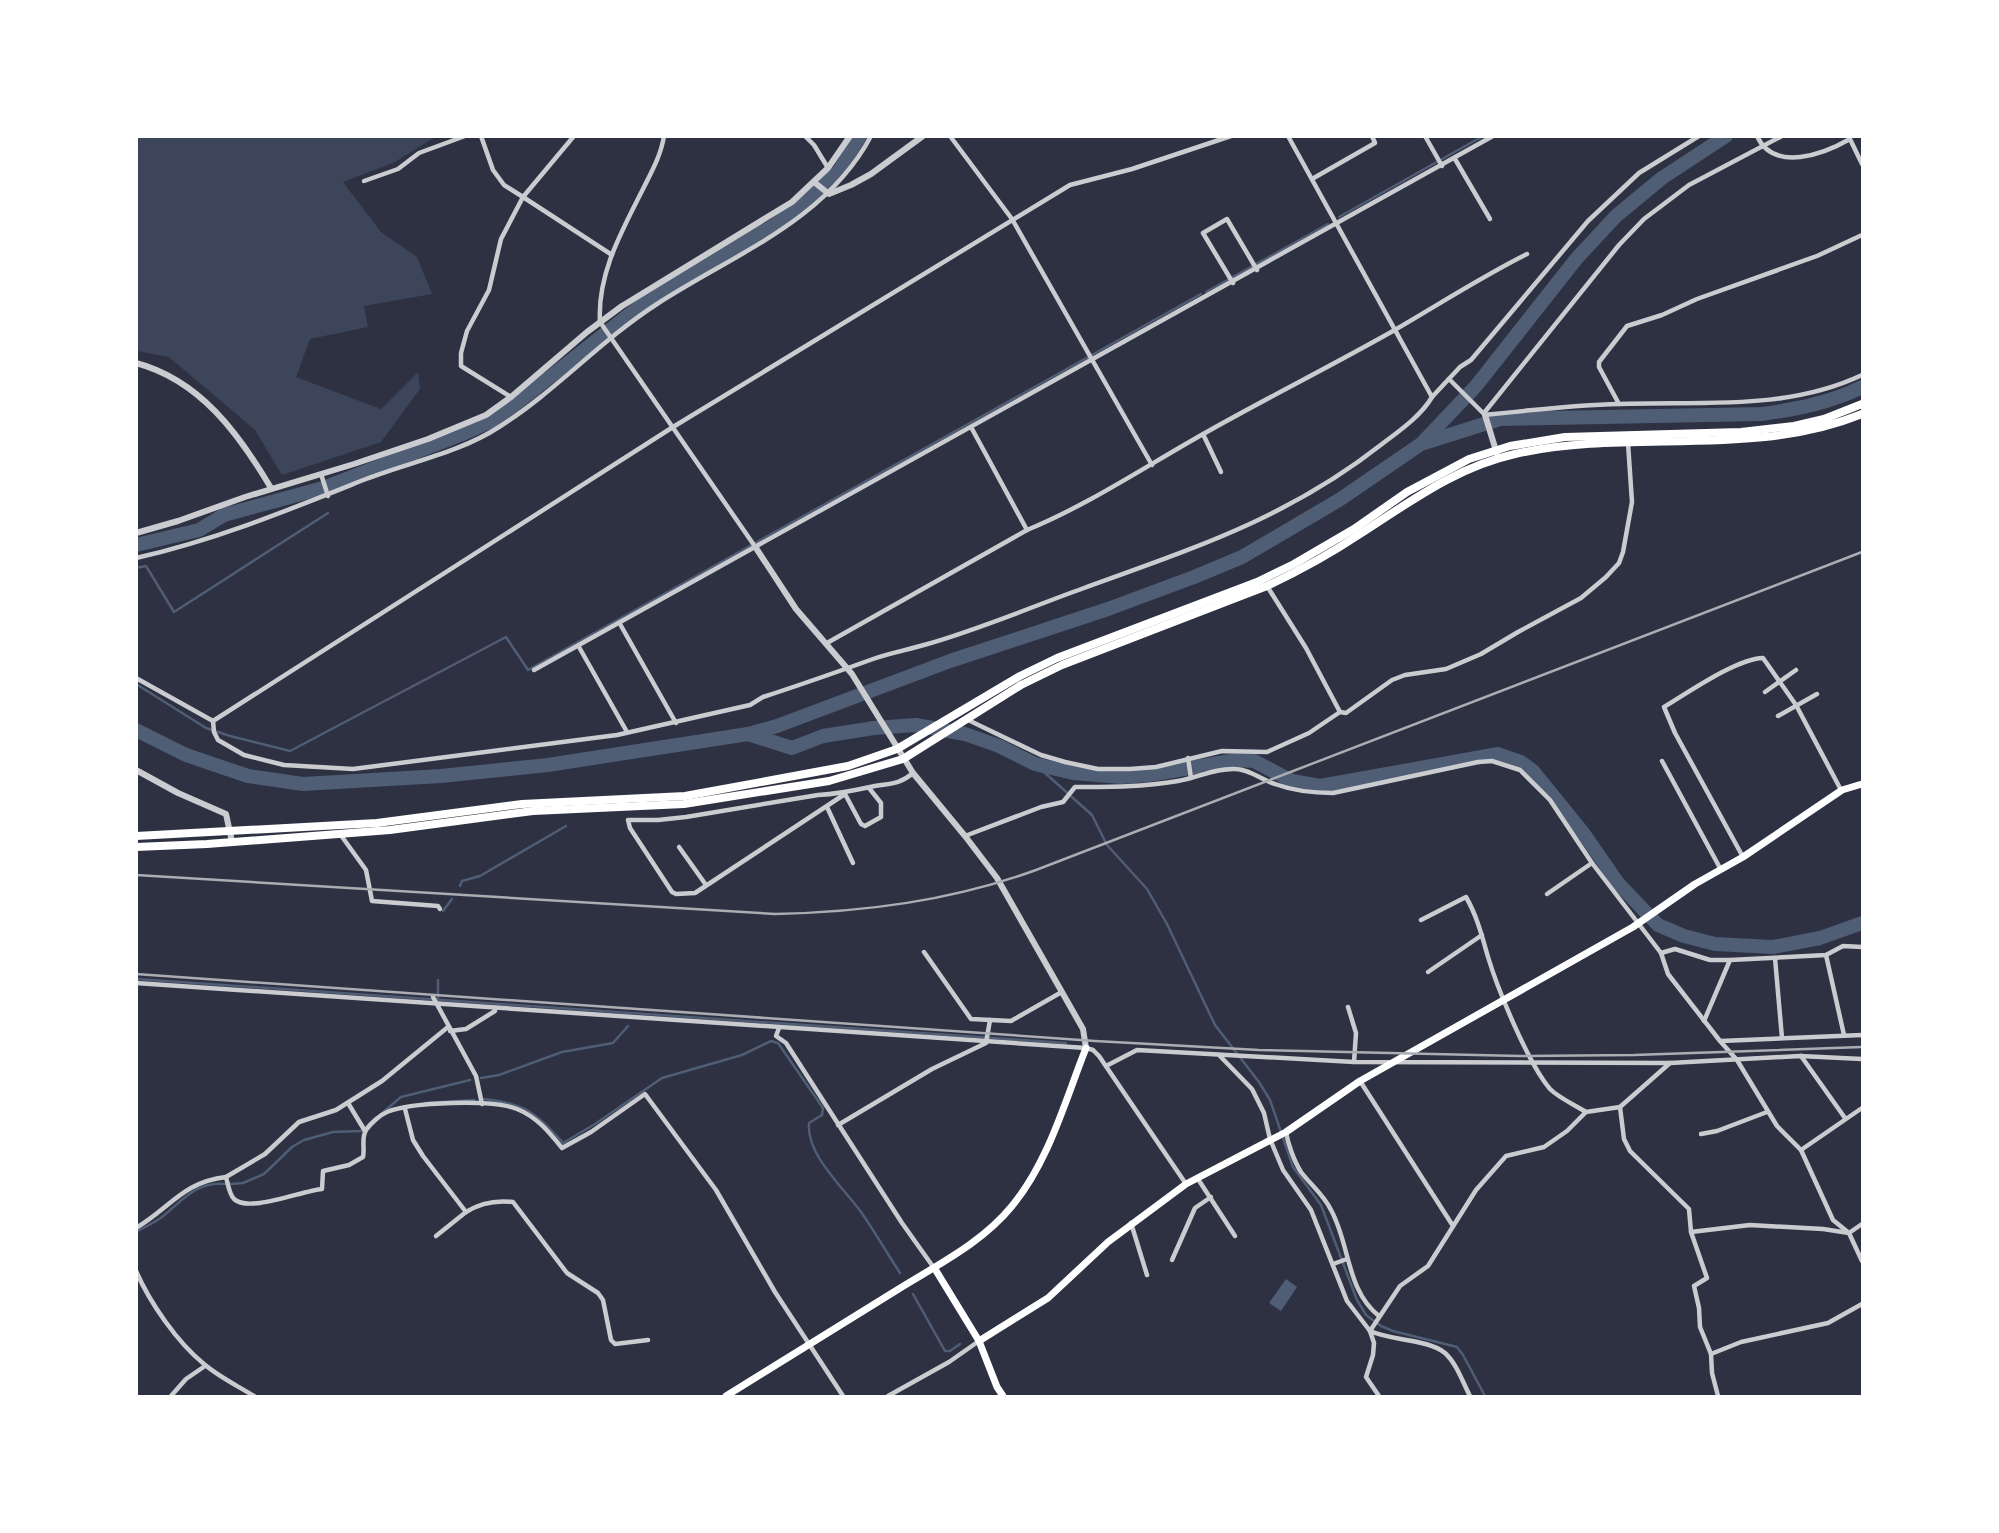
<svg xmlns="http://www.w3.org/2000/svg" width="1999" height="1533" viewBox="0 0 1999 1533" font-family="'Varela Round',sans-serif">
<style>
.green{fill:#3c4559}
.water{fill:#4f5d75}
.lines{fill:none;stroke-linecap:round;stroke-linejoin:round}
.stream{stroke:#4f5d75;stroke-width:2.5}
.river{stroke:#4f5d75;stroke-width:14}
.minor{stroke:#caccd0;stroke-width:4.5}
.tertiary{stroke:#caccd0;stroke-width:6}
.secondary{stroke:#fff;stroke-width:7}
.trunk{stroke:#fff;stroke-width:8}
.rail{stroke:#abadb3;stroke-width:2.5}
</style>
<rect width="100%" height="100%" fill="#2d3142"/>
<!-- green -->
<path class="green" d="M136 137H435L395 162 343 182 381 232 417 257 432 294 364 306 368 327 310 339 296 377 381 409 418 372 420 389 381 442 282 475 255 430 169 357 137 351Z"/>
<!-- water -->
<path class="water" d="M1286 1279 1297 1287 1281 1311 1269 1303Z"/>
<g class="lines">
<!-- stream -->
<g class="stream">
<path d="M1339 217 1483 136"/>
<path d="M1206 292 1328 224"/>
<path d="M136 568 146 566 174 612 328 513"/>
<path d="M136 684 206 728 230 736 290 751 506 637 528 670 1201 294"/>
<path d="M1035 764 1092 815 1107 845 1147 889 1167 924 1215 1025 1259 1082 1270 1100 1293 1167 1321 1205 1357 1300 1366 1315 1381 1326 1393 1331 1457 1347 1463 1355 1485 1396"/>
<path d="M460 886 462 881 480 876 566 826"/>
<path d="M443 911 452 899"/>
<path d="M136 979 1066 1043"/>
<path d="M438 1000V980"/>
<path d="M481 1078 499 1075 562 1052 613 1043 628 1026"/>
<path d="M484 1099C525 1104 536 1112 563 1143L595 1124 662 1078 742 1055 771 1041 778 1043 823 1108 822 1115 809 1123C806 1155 844 1188 861 1212 875 1232 887 1253 900 1273"/>
<path d="M425 1103 474 1100"/>
<path d="M230 1184 243 1183 264 1174 292 1147 304 1140 333 1132 361 1131 401 1097 470 1080"/>
<path d="M136 1232C145 1227 154 1223 162 1217 182 1201 196 1181 225 1184"/>
<path d="M913 1294 945 1351H950L960 1344"/>
</g>
<!-- river -->
<g class="river">
<path d="M1424 443 1500 419 1762 414C1797 409 1830 403 1862 387"/>
<path d="M136 545 199 530 224 515 323 488 460 435 498 418 649 299 776 224 809 200 839 171 860 136"/>
<path d="M136 730 186 755 248 776 303 784 441 776 548 765 748 734 777 726 950 661 1108 609 1194 577 1242 557 1339 500 1421 444 1476 386 1577 258 1616 216 1662 178 1726 136"/>
<path d="M748 734 792 748 823 736 874 728 916 725 965 734 999 746 1035 764 1073 773 1121 777 1149 775 1236 760 1254 761 1292 781 1320 786 1498 754 1521 762 1533 771 1584 834 1618 883 1658 925 1684 936 1715 944 1773 947 1820 938 1862 923"/>
</g>
<!-- minor -->
<g class="minor">
<path d="M481 136 493 170 504 185 523 197 501 239 489 290 467 331 461 353V366L511 397"/>
<path d="M574 136 523 197 612 255"/>
<path d="M664 136C661 155 652 171 644 187 623 229 597 273 600 322L756 548"/>
<path d="M805 136 814 145 828 168"/>
<path d="M950 136 1012 219 1152 465"/>
<path d="M1288 136 1432 397 1460 367 1471 360 1588 221 1639 173 1699 136"/>
<path d="M1425 136 1442 166"/>
<path d="M1757 136C1774 173 1824 154 1850 139L1862 164"/>
<path d="M1455 159 1490 219"/>
<path d="M1312 179 1375 143 1372 136"/>
<path d="M364 181 398 169 419 153 465 136"/>
<path d="M1233 283 1203 233 1227 219 1257 270"/>
<path d="M1449 379 1485 415C1530 410 1574 405 1619 404 1701 401 1786 411 1862 375"/>
<path d="M1619 404 1599 367V362L1627 326 1662 315 1697 299 1817 256 1862 235"/>
<path d="M1484 413 1619 245 1644 219 1689 185 1782 136"/>
<path d="M971 427 1027 530"/>
<path d="M1203 434 1221 472"/>
<path d="M321 474 328 496"/>
<path d="M136 558C216 540 291 509 366 479 410 462 459 453 499 427 556 391 601 340 657 304 734 254 826 221 871 136"/>
<path d="M1267 586 1306 648 1340 712"/>
<path d="M620 624 676 723"/>
<path d="M827 643 1027 530C1090 504 1146 466 1205 433 1267 398 1331 366 1393 331 1438 305 1481 277 1527 254"/>
<path d="M579 647 627 732"/>
<path d="M534 670 1493 136"/>
<path d="M136 678 213 721"/>
<path d="M1765 692 1796 670"/>
<path d="M1778 716 1817 694"/>
<path d="M966 719 1041 755 1065 762 1098 769H1130L1156 767 1222 751 1267 752 1309 733 1340 712 1346 713 1392 680 1405 675 1446 669 1481 654 1518 632 1581 598 1606 577 1619 563 1623 552 1632 502 1628 443"/>
<path d="M213 721 214 732 218 740 244 755 284 765 353 769 617 735 750 705 763 697C800 685 837 672 873 659 890 653 907 650 924 645 978 630 1031 607 1084 588 1194 548 1288 518 1382 444 1399 431 1421 416 1432 397"/>
<path d="M213 721 673 427 1070 185 1132 169 1231 136"/>
<path d="M1188 758 1191 778"/>
<path d="M1662 761 1720 868"/>
<path d="M869 788 881 803V817L865 826 861 824 845 794 695 893 676 894 672 892 630 828 628 820H658L686 817 818 795C837 794 852 791 870 787 888 783 898 786 913 773"/>
<path d="M827 807 853 863"/>
<path d="M340 834 366 870 372 901 438 906 440 909"/>
<path d="M965 836 1041 807 1063 802 1075 787C1110 787 1144 787 1178 781 1197 778 1215 768 1235 769 1250 769 1261 780 1275 784 1294 791 1313 793 1333 793L1478 762 1492 761 1520 770 1550 800 1592 863 1661 953 1668 974 1720 1041 1737 1060 1777 1126 1801 1150 1833 1220 1849 1233 1862 1261"/>
<path d="M679 847 706 885"/>
<path d="M1743 857 1675 733 1664 707C1689 692 1736 659 1763 658L1796 705 1841 790"/>
<path d="M1547 894 1592 863"/>
<path d="M1421 920 1466 897C1477 916 1482 936 1488 957 1498 990 1528 1063 1550 1089 1559 1098 1575 1105 1586 1112"/>
<path d="M924 952 971 1019 1011 1021 1060 993"/>
<path d="M1661 953 1675 949 1710 960H1730L1826 955 1843 946 1862 947"/>
<path d="M1826 955 1844 1035"/>
<path d="M1775 958 1782 1038"/>
<path d="M1428 972 1482 935"/>
<path d="M136 983 1086 1048 1093 1050 1099 1056 1186 1184"/>
<path d="M433 997 476 1076 482 1104"/>
<path d="M1348 1007 1356 1033 1354 1062"/>
<path d="M1704 1021 1730 960"/>
<path d="M779 1028 776 1036 786 1043 902 1223 934 1268"/>
<path d="M450 1031 466 1029 495 1011V1008"/>
<path d="M1721 1041 1862 1035"/>
<path d="M1220 1056 1252 1089 1264 1113 1270 1139 1283 1170 1311 1210 1347 1301 1370 1331 1374 1343 1373 1355 1366 1377 1379 1396"/>
<path d="M1801 1056 1845 1118"/>
<path d="M1106 1066 1137 1050 1354 1062 1670 1063 1800 1056 1862 1059"/>
<path d="M1360 1081 1453 1226"/>
<path d="M348 1103 365 1131"/>
<path d="M1620 1107 1670 1063"/>
<path d="M405 1109 413 1140 423 1156 466 1212 436 1236"/>
<path d="M838 1125 932 1069 986 1043 990 1020"/>
<path d="M1286 1132C1288 1144 1294 1161 1301 1172 1311 1185 1324 1195 1331 1210 1350 1244 1346 1290 1379 1316"/>
<path d="M1701 1134 1717 1131 1767 1112"/>
<path d="M1801 1150 1862 1108"/>
<path d="M226 1177 265 1154 299 1122 336 1110 382 1081 448 1027"/>
<path d="M1198 1179 1235 1236"/>
<path d="M466 1212C480 1203 496 1200 513 1202L567 1273 598 1293 603 1300 611 1340 615 1344 648 1340"/>
<path d="M1131 1223 1147 1275"/>
<path d="M136 1228C171 1207 183 1182 226 1177 228 1184 229 1194 234 1199 249 1213 301 1191 322 1189L323 1171 349 1165 363 1157C365 1148 361 1138 366 1130 371 1123 380 1115 387 1112 411 1102 493 1099 517 1109 537 1117 549 1132 562 1148L591 1132 645 1094 716 1190 775 1292 843 1396"/>
<path d="M1691 1232 1750 1225 1823 1229 1849 1233 1862 1224"/>
<path d="M1172 1260 1195 1208 1211 1197"/>
<path d="M1333 1264 1347 1259"/>
<path d="M136 1271C150 1303 177 1342 204 1364 219 1377 238 1386 254 1396"/>
<path d="M1370 1331 1400 1286 1428 1266 1476 1190 1506 1156 1544 1147 1567 1131 1586 1112 1620 1107 1624 1139 1630 1151 1689 1209 1691 1232 1707 1278 1694 1286 1699 1308 1700 1327 1711 1354 1712 1373 1718 1396"/>
<path d="M1370 1331C1392 1341 1428 1339 1445 1353 1457 1364 1463 1383 1470 1396"/>
<path d="M1711 1354 1741 1342 1828 1323 1862 1304"/>
<path d="M171 1396 186 1379 205 1366"/>
<path d="M888 1396 949 1362 979 1341"/>
</g>
<!-- tertiary -->
<g class="tertiary">
<path d="M814 182 829 194 851 185 871 174 923 136"/>
<path d="M136 363C200 380 239 434 271 488"/>
<path d="M1485 415 1497 454"/>
<path d="M136 533 178 521 245 497 354 464 428 439 486 415 511 397 587 332 622 306 792 202 828 168 850 136"/>
<path d="M756 548 796 609 852 674 913 773 965 836 997 878 1083 1029 1086 1048"/>
<path d="M136 770 178 793 226 814 232 842"/>
</g>
<!-- secondary -->
<g class="secondary">
<path d="M935 1269 979 1341 997 1387 1003 1396"/>
<path d="M979 1341 1048 1298 1108 1242 1186 1184 1286 1132 1360 1081 1633 927 1695 884 1743 857 1842 790 1862 784"/>
<path d="M726 1396C783 1361 840 1325 897 1290 937 1265 982 1243 1012 1206 1049 1161 1065 1101 1086 1048"/>
</g>
<!-- trunk -->
<g class="trunk">
<path d="M136 836 377 823 522 804 685 796 848 766 897 749 1020 676 1057 658 1257 582 1294 564 1354 529 1407 492 1469 459 1510 446 1565 437 1741 432 1794 426 1824 419 1862 404"/>
<path d="M136 847 207 844 390 830 533 811 684 804 829 781 903 759 1021 685 1062 665 1267 586C1299 571 1330 554 1360 534 1410 502 1456 467 1515 454 1630 428 1751 459 1862 414"/>
</g>
<!-- rail -->
<g class="rail">
<path d="M136 875 775 914C864 912 951 901 1036 870L1862 552"/>
<path d="M136 974 1095 1041 1259 1050 1520 1056 1634 1055 1862 1047"/>
</g>
</g>
<!-- border -->
<rect width="1999" height="1533" fill="none" stroke="#ffffff" stroke-width="276"/>
</svg>
